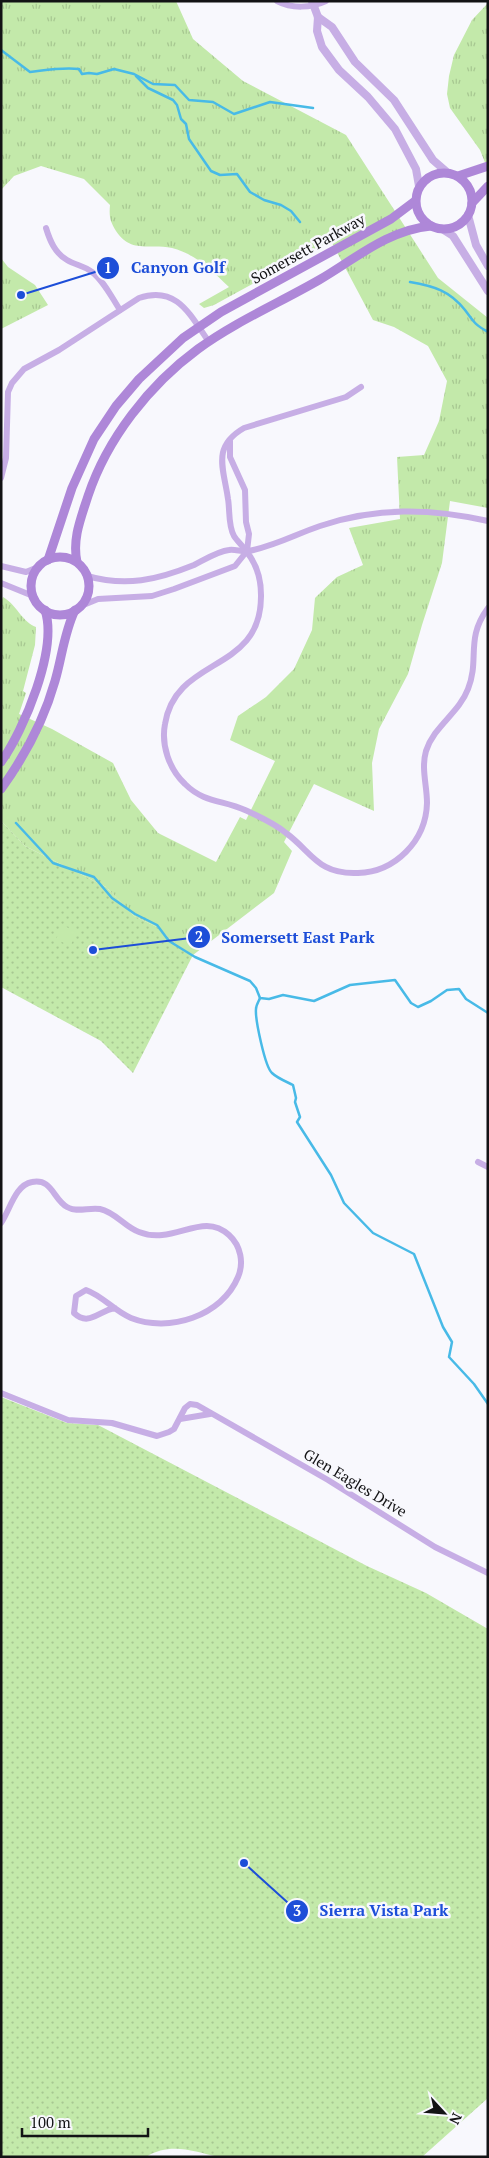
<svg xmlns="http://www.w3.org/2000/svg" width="489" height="2158" viewBox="0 0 489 2158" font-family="'PT Serif',serif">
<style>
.grass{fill:url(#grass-tufts)}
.park{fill:url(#park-dots)}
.pitch{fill:#c3e9aa}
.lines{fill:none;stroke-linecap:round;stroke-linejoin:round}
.stream{stroke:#48bae7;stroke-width:2.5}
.minor{stroke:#c7aee5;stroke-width:6}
.tertiary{stroke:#c7aee5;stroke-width:8}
.secondary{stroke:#ae87d8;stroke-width:9}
.labels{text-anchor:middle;stroke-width:5;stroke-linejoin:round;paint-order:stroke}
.street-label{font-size:15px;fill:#131315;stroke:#f8f8fd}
.leader{fill:none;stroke:#1d4ed8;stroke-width:2}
.callout-dot{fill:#1d4ed8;stroke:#f8f8fd;stroke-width:2}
.mark-label{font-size:15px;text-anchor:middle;font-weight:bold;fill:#fff}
.callout-label{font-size:16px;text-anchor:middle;font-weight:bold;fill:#1d4ed8;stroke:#f8f8fd;stroke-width:5;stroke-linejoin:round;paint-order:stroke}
</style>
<defs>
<pattern id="grass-tufts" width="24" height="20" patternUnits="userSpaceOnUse" patternTransform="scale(1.25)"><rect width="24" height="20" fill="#c3e9aa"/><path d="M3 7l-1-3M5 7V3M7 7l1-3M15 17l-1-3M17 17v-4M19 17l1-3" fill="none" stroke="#a7c791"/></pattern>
<pattern id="park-dots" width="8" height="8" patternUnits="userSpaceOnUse" patternTransform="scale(1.25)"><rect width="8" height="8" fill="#c3e9aa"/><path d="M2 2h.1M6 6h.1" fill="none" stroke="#a7c791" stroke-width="1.8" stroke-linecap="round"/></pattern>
</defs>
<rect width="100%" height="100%" fill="#f8f8fd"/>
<!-- grass -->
<g class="grass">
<path d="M1 1H176L193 39 243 81 346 135 438 278 488 318V508L450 501 442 563 422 625 408 674 379 729 372 763 374 811 314 784 284 842 292 851 274 893 193 955 177 945 157 927 134 916 106 887 25 846 1 821V602L3 597C16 604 23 623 36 627L35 645 23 691 26 693 19 714 52 729 113 763 131 800 158 833 216 862 240 817 246 820 275 761 230 740 238 716 266 697 294 669 312 630 315 598 317 596 337 577 363 565 349 528 400 519 397 457 424 455 439 421 447 381 428 346 394 327 373 320 331 241 214 305 204 308 199 304 229 287C212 271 196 254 172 248 150 243 131 254 116 231 110 221 109 217 110 205L84 179 41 166 14 176 1 190Z"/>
<path d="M488 3V170L480 150 450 108 447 94 449 76 454 55 472 20Z"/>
<path d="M1 258 8 267 35 285 48 305 1 329Z"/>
</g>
<!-- park -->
<g class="park">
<path d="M1 821 25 846 106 887 134 916 157 927 177 945 193 955 133 1073 101 1041 1 987Z"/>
<path d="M1 1397 67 1423 98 1425 367 1566 426 1593 488 1629V2098L422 2157H218C193 2151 170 2142 146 2157H1Z"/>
</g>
<!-- pitch -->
<path class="pitch" d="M63 925 77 933 70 946 56 939Z"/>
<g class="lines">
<!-- stream -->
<g class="stream">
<path d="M1 50 30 72C47 70 62 67 79 69L82 74 89 73 97 74 114 69 134 74 153 84 175 85 189 100 213 102 234 114 270 102 313 108"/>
<path d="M136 76 148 88 173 100 177 105 181 119 186 124 189 139 211 171 220 175 237 174 250 192 264 200 281 205 291 211 300 222"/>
<path d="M410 282C434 286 450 291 465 310 474 322 474 324 488 332"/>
<path d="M16 823 53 863 94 877 112 898 135 914 157 925 169 941 195 957 250 981 256 988 260 998 269 999 283 995 314 1001 350 985 395 980 411 1003 418 1007 431 1001 447 990 459 989 466 999 488 1013"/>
<path d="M260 998C259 1001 256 1005 256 1009 255 1019 265 1067 272 1073 277 1078 287 1082 293 1085L296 1098 295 1102 300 1117 297 1122 331 1175 344 1203 373 1233 414 1254 443 1327 452 1342 449 1357 474 1384 488 1404"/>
</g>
<!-- minor -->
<g class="minor">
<path d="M277 1C292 9 311 8 326 1"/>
<path d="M46 228C50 241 55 253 67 260 75 265 85 266 92 272 104 281 112 298 120 310"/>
<path d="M361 387 346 397 244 428C211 447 224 469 228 499 230 510 228 526 234 536 237 541 243 546 246 551 256 563 261 579 261 595 262 674 176 655 165 724 161 745 169 769 185 784 204 803 223 800 245 810 258 816 274 823 286 833 312 852 318 875 358 873 395 872 426 841 427 803 427 785 421 769 426 751 434 726 459 713 468 689 480 659 465 639 488 608"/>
<path d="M230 441V457L245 490 246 522 249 534 247 551"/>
<path d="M1 478 6 458 8 392 12 383 24 369 59 350 139 298C177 285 190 315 209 342"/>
<path d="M1 566 26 572 38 567"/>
<path d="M87 576C126 587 157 580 194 565 204 560 218 551 229 550 235 549 242 552 248 551 273 547 296 534 320 526 376 507 430 508 488 521"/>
<path d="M1 583 33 596"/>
<path d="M81 606 98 599 152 596 174 589 235 566 247 551"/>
<path d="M478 1162 488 1167"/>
<path d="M1 1223C10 1210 15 1185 32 1182 52 1178 53 1199 67 1207 77 1213 89 1207 100 1209 115 1212 125 1227 139 1232 174 1246 202 1210 229 1235 241 1246 244 1263 238 1277 222 1316 169 1333 131 1318 114 1311 103 1296 86 1290L76 1296 74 1313C89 1327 98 1311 115 1308"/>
<path d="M1 1393 68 1420 112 1423 157 1436 169 1432 174 1429 185 1408 190 1404 197 1405 328 1480 435 1547 488 1573"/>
<path d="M180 1419 210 1414"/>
</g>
<!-- tertiary -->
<g class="tertiary">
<path d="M312 1 318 17 317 31 322 47 339 70 368 97 395 129 416 169 419 186"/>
<path d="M318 17 332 27 355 62 394 100 433 160 448 173"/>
<path d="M468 215 476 245 488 266"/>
<path d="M442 229 453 236 488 291"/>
</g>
<!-- secondary -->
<g class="secondary">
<circle cx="444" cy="201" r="28"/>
<path d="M458 176 488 166"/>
<path d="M472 203 488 186"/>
<circle cx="60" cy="586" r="29"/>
<path d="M48 560 72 488 94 439 116 406 139 379 183 338 221 312 391 219 415 201"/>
<path d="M77 562C72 539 81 518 88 496 107 439 149 385 198 349 235 322 279 303 319 280 355 259 388 230 431 226"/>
<path d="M1 762C24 730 58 649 45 610"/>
<path d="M1 789C25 756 44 720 55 681 62 657 64 633 75 610"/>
</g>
</g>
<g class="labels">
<!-- street labels -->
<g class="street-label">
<text transform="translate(308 249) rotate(-29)" y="5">Somersett Parkway</text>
<text transform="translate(355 1483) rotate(31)" y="5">Glen Eagles Drive</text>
</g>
</g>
<!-- callouts -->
<path class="leader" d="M21 295L108 268M93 950L199 937M244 1863L297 1911"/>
<g class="callout-dot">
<circle cx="21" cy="295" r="5"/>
<circle cx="93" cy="950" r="5"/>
<circle cx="244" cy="1863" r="5"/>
<circle cx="108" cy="268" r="12"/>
<circle cx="199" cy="937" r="12"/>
<circle cx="297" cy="1911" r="12"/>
</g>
<g class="mark-label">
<text x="108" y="273">1</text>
<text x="199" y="942">2</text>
<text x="297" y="1916">3</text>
</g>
<g class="callout-label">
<text x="178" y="273">Canyon Golf</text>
<text x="298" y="943">Somersett East Park</text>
<text x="384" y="1916">Sierra Vista Park</text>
</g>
<!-- border -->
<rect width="489" height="2158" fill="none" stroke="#131315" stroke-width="5"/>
<!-- north arrow -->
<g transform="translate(444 2113) rotate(116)" stroke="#f8f8fd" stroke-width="4" paint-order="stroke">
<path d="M0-4L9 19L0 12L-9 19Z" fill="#131315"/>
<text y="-8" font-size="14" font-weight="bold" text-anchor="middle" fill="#131315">N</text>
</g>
<!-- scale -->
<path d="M22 2128v8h126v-8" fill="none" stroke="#131315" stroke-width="2.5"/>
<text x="30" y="2128" font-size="15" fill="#131315" stroke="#f8f8fd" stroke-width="4" paint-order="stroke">100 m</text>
</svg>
